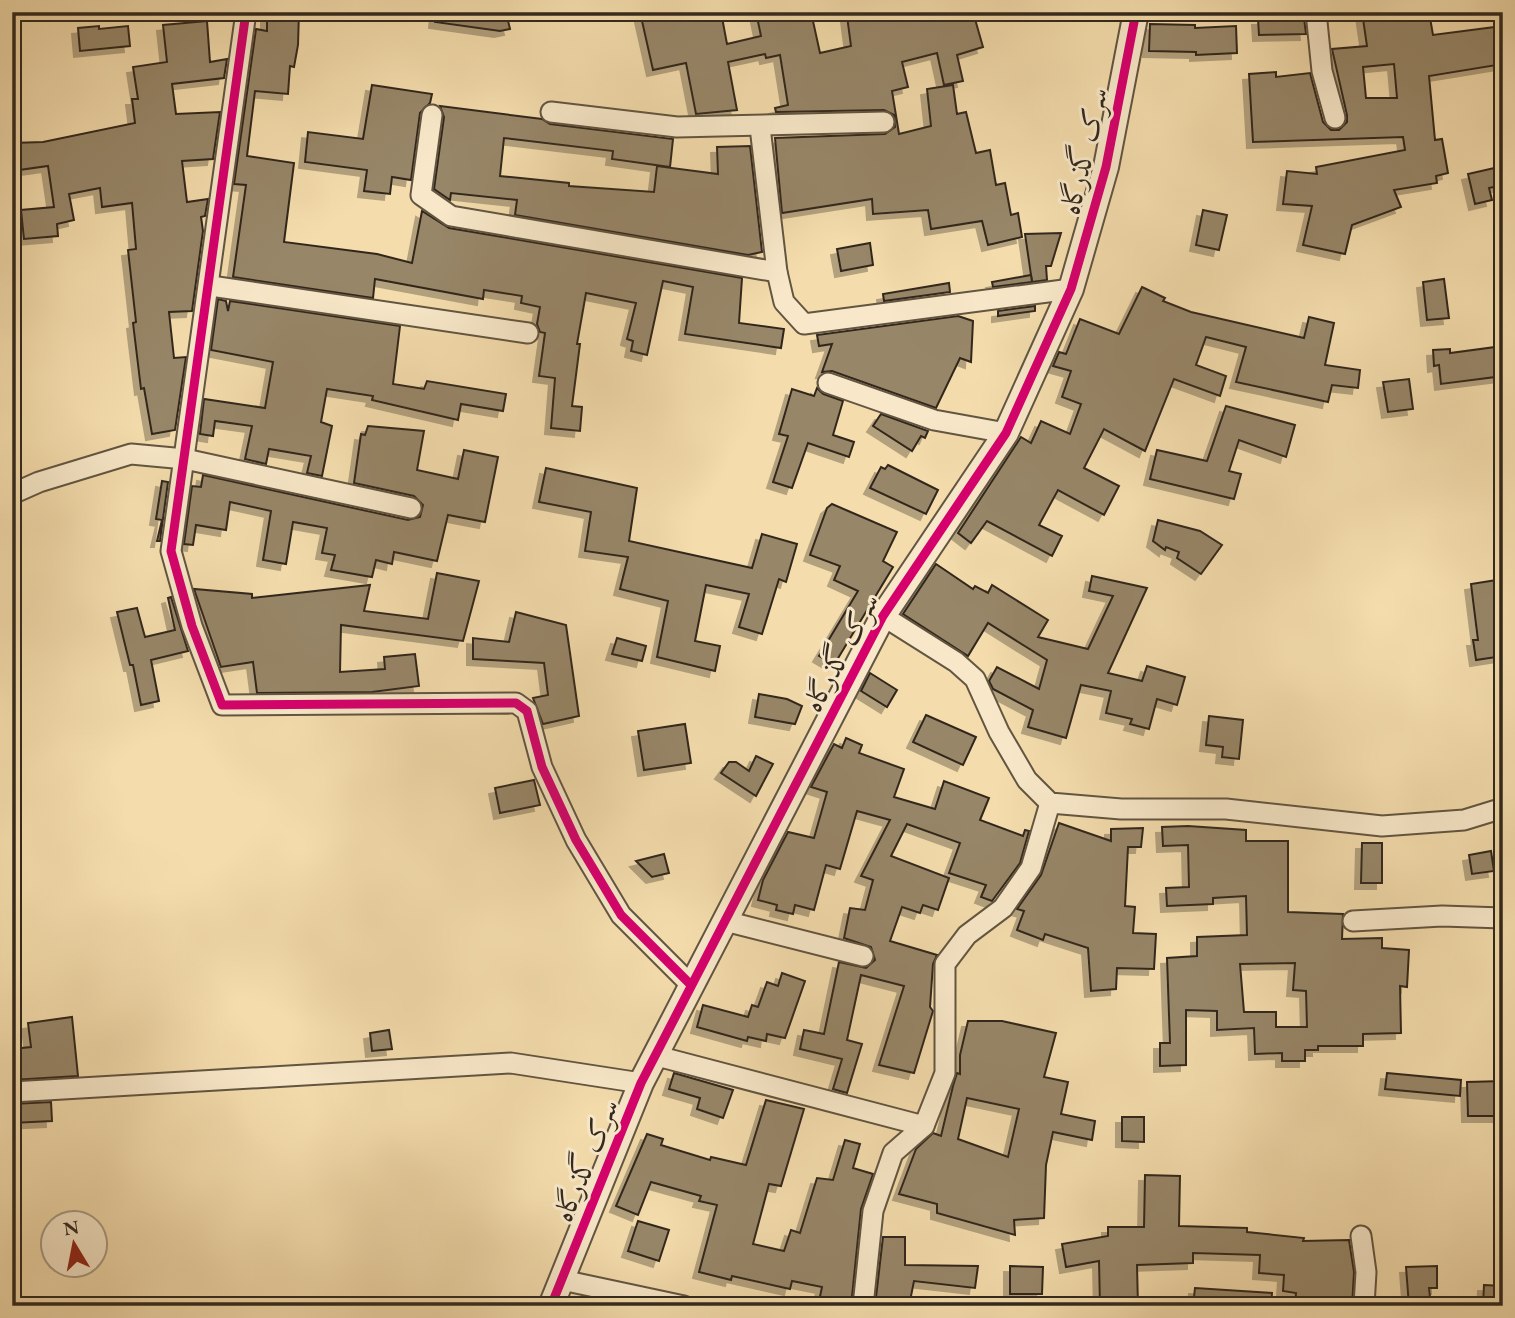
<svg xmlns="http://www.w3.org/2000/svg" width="1515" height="1318" viewBox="0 0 1515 1318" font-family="'EB Garamond',Amiri,serif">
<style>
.building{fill:#978667;stroke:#32281d;stroke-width:2;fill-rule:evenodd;filter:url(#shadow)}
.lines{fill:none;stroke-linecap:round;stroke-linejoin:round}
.minor-casing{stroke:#625541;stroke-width:23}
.tertiary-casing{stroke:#625541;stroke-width:28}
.minor{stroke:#f8e8c9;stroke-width:19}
.tertiary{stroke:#f8e8c9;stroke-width:24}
.cycleway-casing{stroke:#f8e8c9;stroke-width:13}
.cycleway{stroke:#d6006c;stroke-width:9}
.labels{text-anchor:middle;stroke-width:6;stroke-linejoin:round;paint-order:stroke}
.street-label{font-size:28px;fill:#32281d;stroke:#f8e8c9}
</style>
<defs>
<filter id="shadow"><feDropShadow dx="-6" dy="6" stdDeviation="0" flood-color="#0004"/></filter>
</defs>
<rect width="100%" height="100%" fill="#f4dcac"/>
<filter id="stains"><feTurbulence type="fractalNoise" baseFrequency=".00286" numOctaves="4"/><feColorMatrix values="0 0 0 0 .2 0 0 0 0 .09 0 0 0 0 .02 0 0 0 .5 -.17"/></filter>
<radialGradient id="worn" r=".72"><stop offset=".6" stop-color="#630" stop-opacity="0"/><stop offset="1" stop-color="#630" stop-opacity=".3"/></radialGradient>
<!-- building -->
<g class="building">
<path d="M267 12H299L298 45 294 67 290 66 288 94 255 91 247 156 294 163 284 242 377 254 412 263 422 211 449 228 742 278 739 323 784 329 781 348 685 334 693 287 663 281 647 355 631 351 633 341 627 339 636 303 586 293 577 344H580L572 406 582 407 580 431 551 428 555 378 539 376 545 333 540 332 537 324 540 307 521 303 522 296 484 290 483 299 375 279 373 298 233 277 246 185 234 184 256 29 267 31Z"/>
<path d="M436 12H506L510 29 500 31 435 22Z"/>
<path d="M640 12H721L727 44 761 36 756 12H811L820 53 851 46 847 16 871 12H973L983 47 957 55 963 81 944 85 937 53 902 62 908 87 892 91 899 134 931 126 927 89 953 85 957 114 966 112 976 153 990 150 996 185 1005 183 1011 215 1018 213 1022 237 988 245 982 221 931 229 928 210 873 214 872 199 782 213 775 138 885 134 895 127 894 115 884 110 776 112 775 108 788 105 780 55 766 58 765 54 728 62 737 110 696 114 686 63 653 70Z"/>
<path d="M1362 12H1429L1433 35 1503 26V64L1429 76 1435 140 1442 139 1448 173 1436 176 1437 183 1394 190 1401 207 1352 225 1345 254 1303 245 1312 206 1283 204 1287 171 1317 174 1316 167 1405 150 1403 137 1253 142 1249 74 1276 72V77L1310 73 1323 122 1331 130H1339L1347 122V115L1332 49 1367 46ZM1394 64 1397 98H1366L1363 67Z"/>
<path d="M1304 18 1306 34 1259 35 1258 19Z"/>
<path d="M207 21 210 62 227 59 224 78 172 84 176 114 220 112 213 159 182 161 187 202 208 199 205 216 201 217 203 231 192 311 169 312 174 358 186 357 175 430 152 434 144 388 141 389 133 323 136 322 128 250 136 249 132 203 102 207 100 188 69 194 74 220 57 224 58 236 24 239 21 210 54 207 48 166 12 171V143L43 142 135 123 132 99H138L133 67 167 62 163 25Z"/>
<path d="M1150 24 1195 25V28L1236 26 1237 53 1196 55V52L1149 51Z"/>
<path d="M99 26V29L128 26 130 46 80 51 78 28Z"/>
<path d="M372 85 432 94 430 103 420 113 411 180 392 177 390 194 364 191 367 170 305 162 308 132 363 139Z"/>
<path d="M440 106 542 119 550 124 673 139 670 167 612 159 613 151 504 138 500 176 569 183V186L654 192 657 166 718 174 717 147 750 146 762 252 748 255 515 215 517 200 451 193 450 200 434 189 444 117Z"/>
<path d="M1503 166V185L1489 188 1492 200 1475 204 1468 174Z"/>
<path d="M1203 210 1227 215 1219 250 1196 245Z"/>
<path d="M1061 233 1051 266H1046L1047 280 1032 282 1025 234Z"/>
<path d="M870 243 873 265 841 271 837 249Z"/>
<path d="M1031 275 1032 282 993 287 992 282Z"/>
<path d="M1444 279 1449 318 1427 320 1423 282Z"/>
<path d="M949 283 950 292 884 301 883 294Z"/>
<path d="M1142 287 1165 298 1163 301 1191 312 1304 338 1309 317 1334 323 1325 365 1360 370 1358 388 1332 385 1328 402 1236 382 1246 347 1206 337 1196 365 1226 376 1220 396 1174 379 1145 451 1104 429 1084 468 1119 486 1104 515 1058 490 1039 525 1062 536 1052 556 987 521 971 543 958 533 1021 437 1031 443 1041 421 1070 434 1081 404 1062 397 1071 371 1053 366 1059 352 1066 354 1080 319 1119 334Z"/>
<path d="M218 299 226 301 228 311 230 301 400 326 393 384 424 389 427 381 506 394 503 411 461 404 458 420 372 400 373 396 327 389 321 422 332 426 322 476 307 473 311 456 269 449 266 464 245 459 252 426 215 421 213 436 200 434 204 399 265 408 273 362 211 350Z"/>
<path d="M1035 306V311L998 316V311Z"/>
<path d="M958 316 973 321 971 362 960 358 936 408 832 371 822 372 832 344 819 346 817 335Z"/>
<path d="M1503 346V376L1441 384 1439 365 1434 366 1433 350 1450 349V353Z"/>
<path d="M1409 379 1413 409 1388 412 1383 382Z"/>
<path d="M817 388 823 394 843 401 833 435 854 442 849 457 808 443 792 488 773 482 788 436 779 434 792 389 814 396Z"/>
<path d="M1226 406 1295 425 1286 457 1239 440 1229 471 1241 474 1234 499 1150 479 1157 450 1207 461Z"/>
<path d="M881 414 928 431 925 438 921 436 912 451 873 426Z"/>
<path d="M368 426 424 431 417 470 458 479 464 450 498 457 485 522 448 515 437 561 394 552 392 564 376 560 372 577 331 570 335 555 322 553 327 528 293 522 286 564 263 560 271 511 230 502 226 530 196 525 193 545 184 544 192 486 201 487 203 475 408 520 420 517 423 505 414 496 354 483 361 434 365 435Z"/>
<path d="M888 465 938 490 926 514 870 488 881 467 885 469Z"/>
<path d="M546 468 637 488 629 541 752 568 762 534 797 544 786 582 779 579 762 634 739 627 749 594 706 585 695 641 720 646 715 671 657 657 668 601 620 589 628 557 585 551 591 512 539 502Z"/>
<path d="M162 481 168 482 160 541H157L162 520 156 519Z"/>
<path d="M832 504 897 532 883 561 893 567 834 665 819 656 858 591 834 580 840 566 810 555 827 508Z"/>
<path d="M1158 520 1200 531 1222 545 1201 574 1177 558 1179 552 1166 547 1165 550 1153 541Z"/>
<path d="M936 564 973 589 975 586 988 593 992 585 1048 620 1038 637 1088 649 1113 596 1089 591 1092 576 1147 588 1108 673 1142 681 1147 666 1185 677 1177 705 1157 699 1149 729 1130 724 1132 719 1106 713 1111 691 1081 685 1066 738 1028 727 1033 710 993 689 989 681 997 667 1039 689 1047 660 988 623 968 656 903 614Z"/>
<path d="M437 573 479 581 463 641 341 625 340 672 385 669 384 657 415 654 419 686 372 692 257 693 253 662 221 667 194 589 252 594V598L370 585 364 611 428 619Z"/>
<path d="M1503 579V656L1476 660 1473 640H1478L1471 584Z"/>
<path d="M171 597 188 651 151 660 159 701 141 705 133 665H130L117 612 137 608 145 637 175 630 168 598Z"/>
<path d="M516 612 566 625 579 716 543 724 533 698 548 695 544 663 473 659V638L509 642Z"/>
<path d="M617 638 646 646 642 661 612 654Z"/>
<path d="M870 673 897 690 887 707 861 691Z"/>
<path d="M759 694 787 699 802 706 795 724 755 717Z"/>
<path d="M926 715 976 737 963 765 913 742Z"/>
<path d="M1209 716 1243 720 1239 759 1222 757 1223 747 1206 745Z"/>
<path d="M685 724 691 763 644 770 638 731Z"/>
<path d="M846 738 862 745 859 753 904 769 894 797 935 809 944 781 989 798 980 820 1023 836 1025 830 1029 831 1020 863 992 901 981 897 986 885 949 873 960 843 907 824 891 856 949 878 938 910 923 905 920 913 902 907 890 941 937 955 933 964 930 1007 933 1011 914 1073 879 1065 904 986 861 975 847 1040 862 1044 847 1093 833 1089 842 1059 800 1049 804 1030 824 1034 839 962 866 968 875 960 871 947 844 938 850 908 865 910 873 880 861 876 890 820 857 811 840 869 826 865 814 910 795 905 793 914 776 910 777 905 758 900 763 880 788 832 814 838 827 792 811 787 834 744 842 748Z"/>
<path d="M756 756 773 764 756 796 721 773 729 762H736L749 771Z"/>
<path d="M534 780 540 805 500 813 495 788Z"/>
<path d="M1059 823 1111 841V829L1143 828 1141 847H1128L1125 906 1135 907 1133 933 1156 934 1154 969 1117 968 1116 989 1091 991 1088 948 1045 934 1043 940 1017 930 1024 911 1017 909 1041 875Z"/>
<path d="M1188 826 1246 830V841H1288V912L1343 914 1342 939 1382 938V948L1409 950 1407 987 1400 986 1401 1033 1363 1034V1046H1318V1050H1305V1061H1282V1053L1255 1054 1254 1028 1217 1030V1011L1186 1010V1065L1160 1066V1043H1170L1167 958 1197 956V937L1247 935 1246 896 1213 898V904L1167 906 1166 888 1189 887 1188 845 1163 846 1162 827ZM1295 963 1293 990 1306 991 1307 1027H1276V1012H1244L1240 964Z"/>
<path d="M1362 843H1382V883H1361Z"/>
<path d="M1491 851 1494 871 1472 874 1469 855Z"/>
<path d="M664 854 669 873 652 877 636 861Z"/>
<path d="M782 973 805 981 785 1038 767 1034 766 1041 748 1037 747 1041 697 1027 703 1005 748 1017 752 1005 758 1007 767 982 778 986Z"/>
<path d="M72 1017 78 1076 12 1080V1049L31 1047 28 1023Z"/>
<path d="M968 1021H1002L1056 1033 1044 1077 1068 1082 1061 1114 1095 1121 1092 1140 1053 1132 1046 1165 1044 1218 1014 1220 1015 1235 937 1213V1204L899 1194 916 1149 933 1133 941 1136 953 1086 957 1073 960 1074V1055ZM967 1098 1019 1109 1008 1157 958 1139Z"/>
<path d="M389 1030 392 1049 372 1051 370 1033Z"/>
<path d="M674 1073 733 1090 723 1118 697 1109 700 1098 669 1089Z"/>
<path d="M1387 1073 1461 1080 1460 1096 1385 1089Z"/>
<path d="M1503 1081V1116H1468L1467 1082Z"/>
<path d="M766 1100 804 1109 781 1186 769 1184 753 1244 784 1251 791 1230 800 1233 817 1178 833 1180 845 1140 860 1144 853 1168 873 1174 861 1209 851 1306H818L822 1287 792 1281 790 1289 732 1276 731 1280 699 1272 717 1205 699 1201 701 1196 651 1182 638 1215 616 1206 647 1134 663 1139 661 1145 710 1160 711 1157 746 1165Z"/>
<path d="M51 1102 52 1121 12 1123V1104Z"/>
<path d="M1122 1117H1144V1142L1122 1141Z"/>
<path d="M1145 1175 1180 1176 1179 1226 1247 1228V1232L1304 1238 1303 1241 1349 1240 1354 1272 1352 1306H1295L1296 1293 1283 1291 1284 1275 1259 1273 1260 1255 1193 1253V1263L1137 1265 1138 1306H1100L1099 1261 1066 1267 1062 1244 1108 1236V1227H1144Z"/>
<path d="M638 1221 669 1230 659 1261 628 1251Z"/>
<path d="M883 1237H905V1265L978 1266 975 1288 914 1281 909 1306H875Z"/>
<path d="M1010 1266 1043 1267 1042 1294H1010Z"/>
<path d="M1437 1266V1288H1429L1431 1306H1409L1406 1267Z"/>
<path d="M1484 1285 1503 1286V1306H1483Z"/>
<path d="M1195 1288 1272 1293 1271 1306H1193Z"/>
</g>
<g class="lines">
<defs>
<g id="minor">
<path d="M246 12 171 551 192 626 222 705 516 703 527 711 542 767 576 840 621 915 691 985"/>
<path d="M1316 12 1322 71 1335 118"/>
<path d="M551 112 677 127 884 122"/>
<path d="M432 115 421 195 451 216 777 272"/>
<path d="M760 127 777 272 784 302 804 324 1071 289"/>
<path d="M211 286 528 333"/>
<path d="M828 383 934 420 1006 433"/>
<path d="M12 494 39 482 131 454 185 459 411 508"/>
<path d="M883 616 956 662 975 679 999 732 1027 780 1050 803 1121 809H1226L1382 826 1464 820 1503 808"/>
<path d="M725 921 863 956"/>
<path d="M1353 921 1442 916 1503 918"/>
<path d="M657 1056 924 1126"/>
<path d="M12 1092 511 1063 641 1083"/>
<path d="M1361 1236 1366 1272 1364 1306"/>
<path d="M562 1280 684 1306"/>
<path d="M863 1306 873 1211 893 1153 924 1126 945 1073V964L967 935 1003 908 1031 868 1050 803"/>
</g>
<path id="tertiary" d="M551 1306 641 1083 883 616 1006 433 1071 289 1106 167 1136 12"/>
</defs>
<!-- minor casing -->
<use href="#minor" class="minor-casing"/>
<!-- tertiary casing -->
<use href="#tertiary" class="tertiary-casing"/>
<!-- minor -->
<use href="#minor" class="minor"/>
<!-- tertiary -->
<use href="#tertiary" class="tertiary"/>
<defs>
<g id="cycleway">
<path d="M246 12 171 551 192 626 222 705 516 703 527 711 542 767 576 840 621 915 691 985"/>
<path d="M551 1306 641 1083 883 616 1006 433 1071 289 1106 167 1136 12"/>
</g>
</defs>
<!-- cycleway casing -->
<use href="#cycleway" class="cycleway-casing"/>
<!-- cycleway -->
<use href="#cycleway" class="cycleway"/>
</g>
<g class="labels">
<!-- street labels -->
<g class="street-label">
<text transform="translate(1083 151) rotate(-77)" y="10">سرک گذرگاه</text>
<text transform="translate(840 652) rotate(-62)" y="10">سرک گذرگاه</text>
<text transform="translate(585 1160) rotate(-68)" y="10">سرک گذرگاه</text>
</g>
</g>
<!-- margin -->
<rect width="1515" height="1318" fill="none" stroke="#f4dcac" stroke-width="42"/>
<rect x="14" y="14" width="1487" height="1290" fill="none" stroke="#32281d" stroke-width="3.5"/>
<rect x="21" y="21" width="1473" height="1276" fill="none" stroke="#32281d" stroke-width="2"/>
<!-- north arrow -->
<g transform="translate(74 1244) rotate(350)"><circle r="33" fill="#f8e8c9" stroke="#a99b84" stroke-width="2"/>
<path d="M0-5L12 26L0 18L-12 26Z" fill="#8f2418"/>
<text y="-10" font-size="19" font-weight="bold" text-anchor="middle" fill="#32281d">N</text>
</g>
<rect width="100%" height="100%" filter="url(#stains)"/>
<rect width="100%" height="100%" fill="url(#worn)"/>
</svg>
